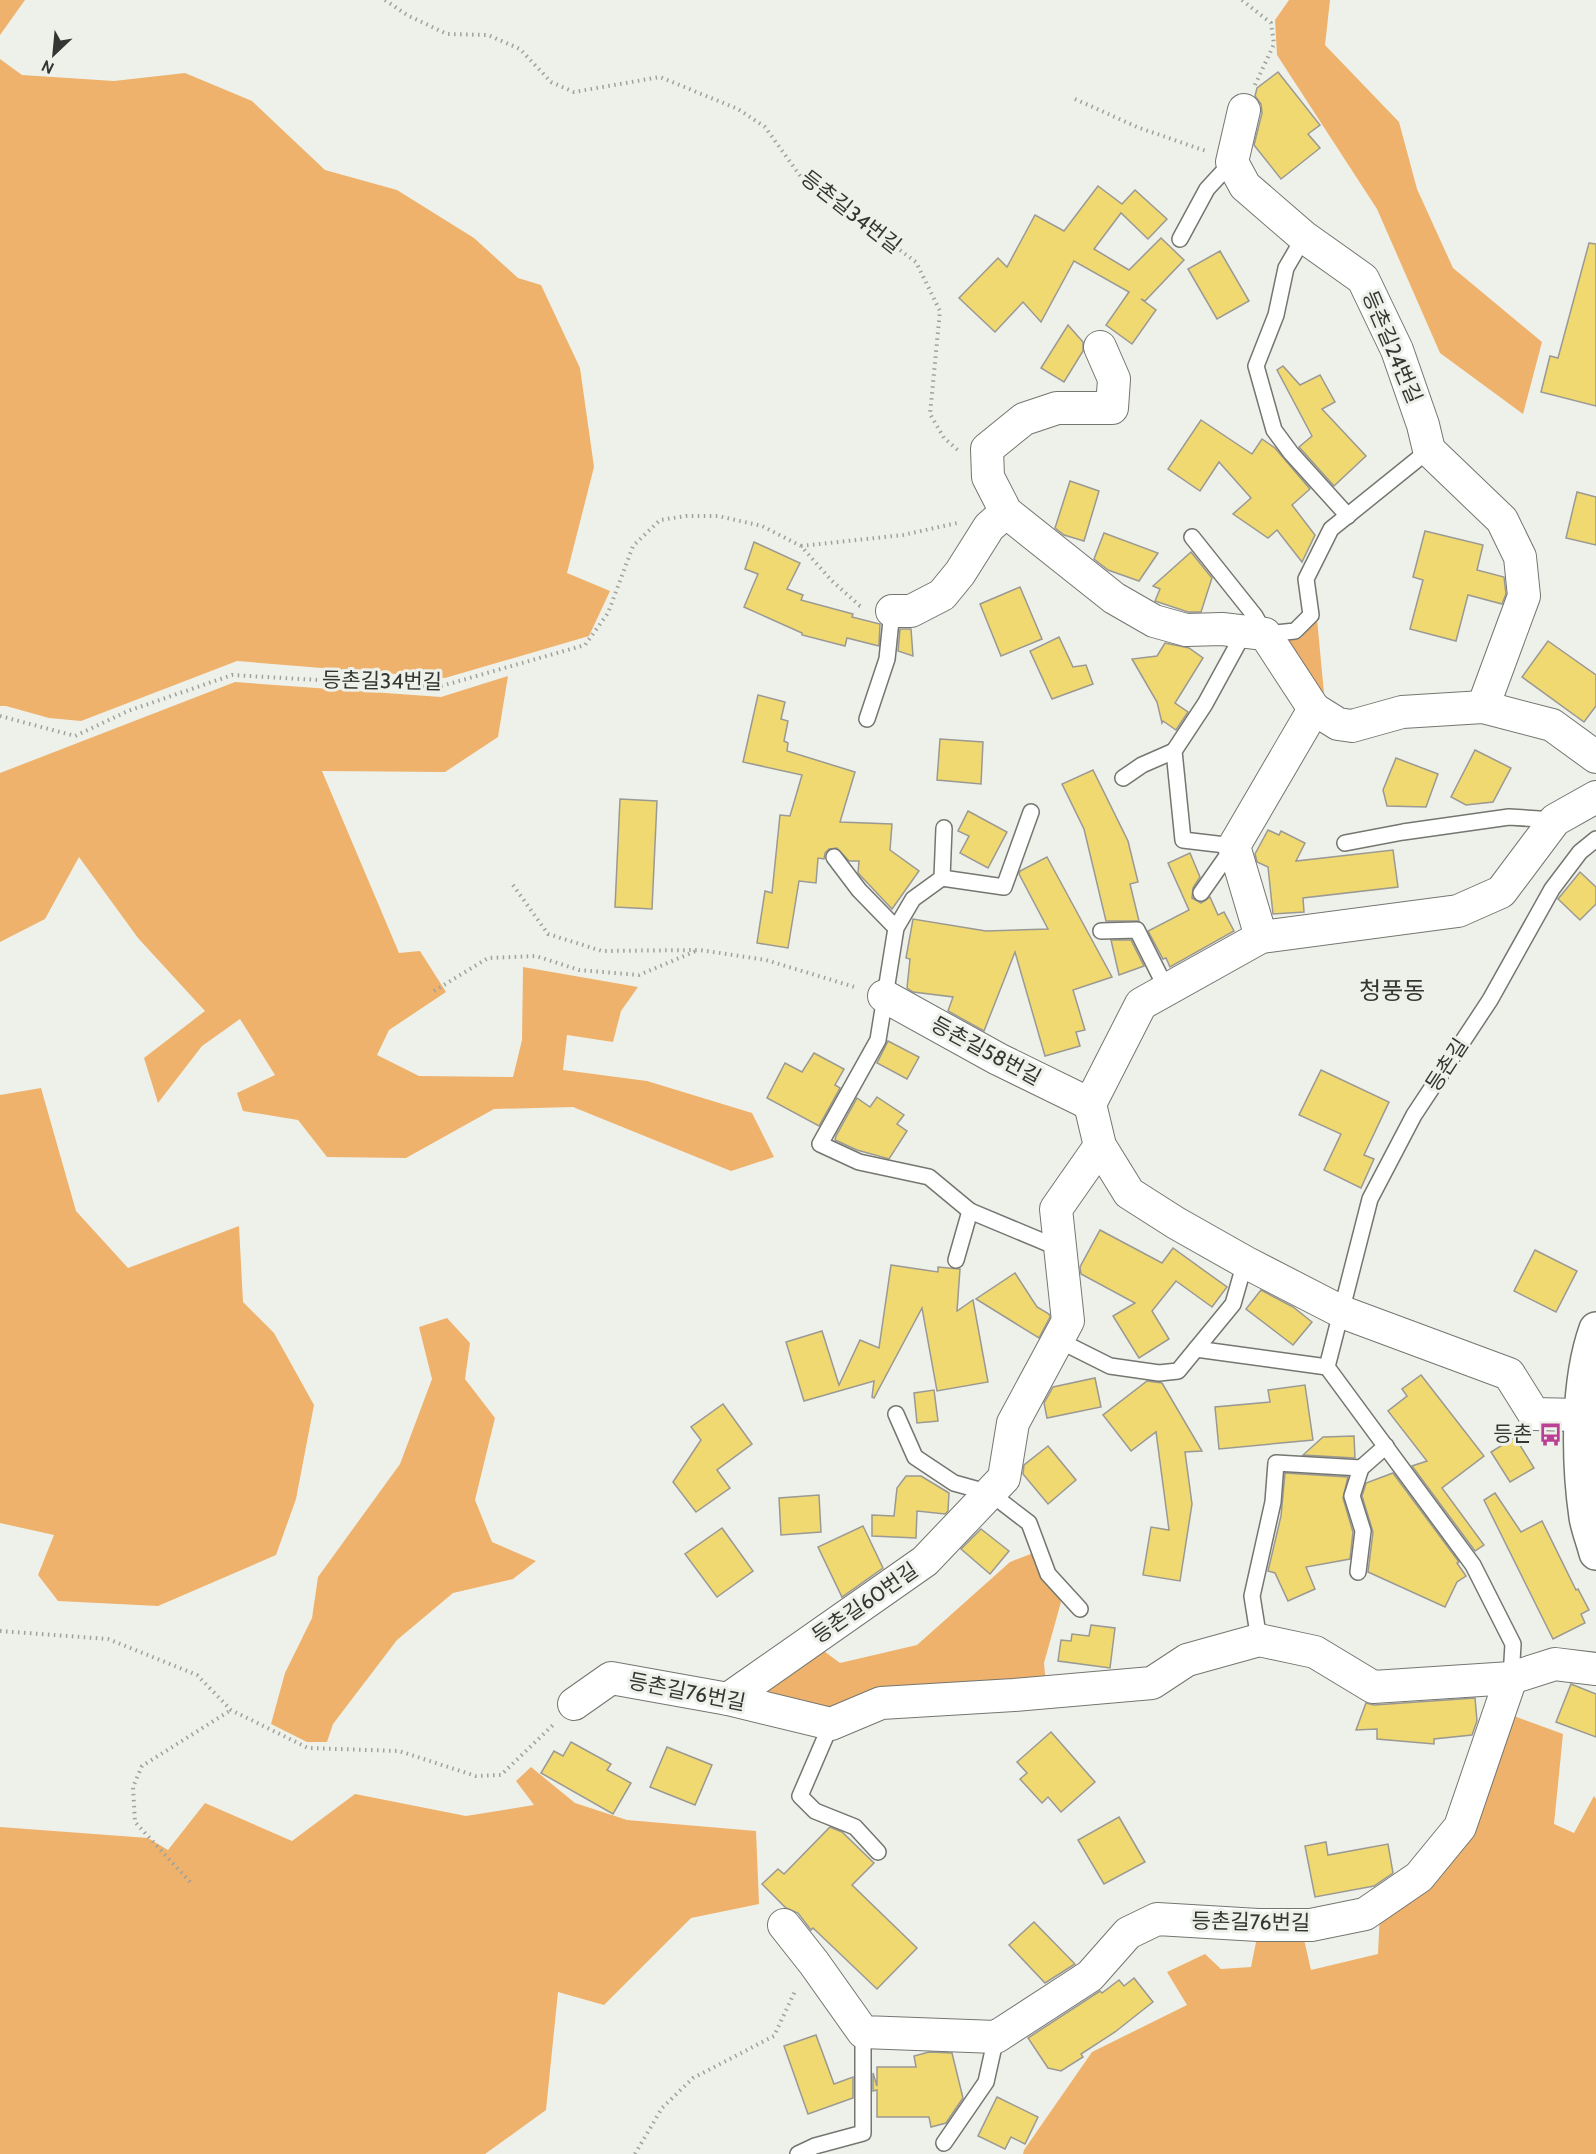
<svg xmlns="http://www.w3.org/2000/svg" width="1596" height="2154" viewBox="0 0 1596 2154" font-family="Cabin,'Noto Sans KR',sans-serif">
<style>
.green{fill:#eeb26c}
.building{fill:#f0d970;stroke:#9b9993;stroke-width:1.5}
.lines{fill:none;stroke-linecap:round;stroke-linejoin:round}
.service-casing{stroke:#747670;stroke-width:18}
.minor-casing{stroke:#747670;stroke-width:34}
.tertiary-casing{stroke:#747670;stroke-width:36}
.path{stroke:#9fa29c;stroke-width:4;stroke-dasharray:1.5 4.5;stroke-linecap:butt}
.service{stroke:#fff;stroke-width:15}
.minor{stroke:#fff;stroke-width:32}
.tertiary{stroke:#fff;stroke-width:33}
.labels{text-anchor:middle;stroke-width:6;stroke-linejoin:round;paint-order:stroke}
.street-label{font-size:21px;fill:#343633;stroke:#eef1ea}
.poi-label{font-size:21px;fill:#343633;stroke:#eef1ea;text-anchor:end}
.quarter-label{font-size:24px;fill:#343633;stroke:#eef1ea}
</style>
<rect width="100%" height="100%" fill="#eef1ea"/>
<!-- green -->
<g class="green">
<path d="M0 0H25L0 35Z"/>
<path d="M1289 0H1330L1325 45 1399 122 1417 189 1453 268 1542 342 1523 414 1440 353 1377 209 1277 55 1275 20Z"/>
<path d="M0 59 22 75 114 81 185 73 252 101 325 170 397 190 474 238 518 278 541 285 580 368 594 467 567 573 610 591 589 636 445 678 237 661 81 721 49 718 6 706H0Z"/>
<path d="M1317 619 1325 704 1280 640 1301 638Z"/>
<path d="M508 676 498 737 445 772 322 771 399 953 420 951 446 992 389 1030 377 1055 419 1076 513 1077 522 1040 523 967 638 987 621 1011 613 1042 567 1035 563 1070 647 1081 752 1113 774 1157 731 1171 573 1107 494 1109 406 1158 327 1157 298 1120 243 1111 237 1093 275 1075 240 1019 202 1046 158 1103 144 1058 205 1011 138 938 79 857 45 919 0 942V773L235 682 441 697Z"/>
<path d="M41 1088 76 1211 128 1268 239 1226 243 1302 274 1333 314 1405 296 1499 276 1555 158 1606 58 1601 38 1575 54 1535 0 1523V1095Z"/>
<path d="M447 1318 470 1343 465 1379 495 1418 475 1500 492 1542 536 1561 513 1579 453 1593 397 1640 333 1724 327 1742H307L271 1724 285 1673 312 1618 318 1577 400 1464 432 1379 419 1327Z"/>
<path d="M1033 1553 1061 1602 1044 1663 1046 1684 828 1714 749 1693 820 1648 840 1663 917 1645 1010 1562Z"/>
<path d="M1514 1716 1563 1734 1554 1824 1574 1833 1594 1796 1596 1799V2154H1023L1024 2150 1092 2052 1187 2005 1167 1972 1205 1954 1221 1969 1251 1967 1257 1937 1303 1935 1311 1970 1378 1954 1380 1911 1427 1882Z"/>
<path d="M531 1767 575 1803 627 1820 756 1831 759 1904 691 1918 604 2005 558 1992 546 2110 485 2154H0V1827L148 1838 168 1850 205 1803 292 1841 355 1794 466 1816 534 1805 516 1781Z"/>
</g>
<!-- building -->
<g class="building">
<path d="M1278 72 1320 125 1308 134 1320 148 1281 179 1254 145 1262 113 1261 104 1255 96 1257 88Z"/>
<path d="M1098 186 1122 204 1135 190 1167 219 1148 239 1121 213 1094 249 1129 270 1161 238 1184 260 1145 301 1141 299 1156 310 1132 344 1106 325 1129 292 1074 261 1041 322 1023 302 995 332 959 298 998 258 1007 267 1035 215 1064 231Z"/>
<path d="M1589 243 1596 244V406L1541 392 1550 356 1558 358Z"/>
<path d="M1220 251 1249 301 1217 319 1188 269Z"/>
<path d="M1068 325 1083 342V351L1064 382 1041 368Z"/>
<path d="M1283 366 1300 385 1320 375 1335 402 1322 409 1366 456 1334 486 1299 447 1312 436 1277 370Z"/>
<path d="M1201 420 1252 454 1262 439 1275 448 1310 489 1292 505 1315 535 1302 562 1277 530 1268 538 1233 514 1251 498 1219 462 1200 491 1168 469Z"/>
<path d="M1070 481 1099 491 1084 541 1064 535 1055 528Z"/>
<path d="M1577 492 1596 497V545L1566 538Z"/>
<path d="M1425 531 1483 545 1477 570 1504 577 1506 594 1502 604 1468 595 1456 641 1410 629 1423 580 1413 577Z"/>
<path d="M1104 533 1158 553 1139 581 1108 570 1094 559Z"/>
<path d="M754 542 800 563 787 589 803 595 801 600 853 614 852 617 880 624 879 646 847 638 845 646 802 635V633L744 607 758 574 745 569Z"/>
<path d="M1191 552 1212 578 1201 612H1188L1155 601 1160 589 1153 586Z"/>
<path d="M1020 587 1042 639 1001 656 980 604Z"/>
<path d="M900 629H911L913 656 898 651Z"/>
<path d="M1059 637 1073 667 1086 665 1093 684 1052 699 1030 651Z"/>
<path d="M1548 641 1596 675V706L1584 722 1522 677Z"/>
<path d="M1165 643 1189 648 1203 658 1175 703 1188 712 1176 730 1163 721 1162 723 1157 702 1132 659 1157 656Z"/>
<path d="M758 695 785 702 781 719 788 721 784 741 788 743 787 751 855 772 840 822 892 824 890 850 919 871 892 909 858 873 859 861H849L837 848 829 849 825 853 824 859 818 858 816 883 799 881 788 948 757 943 765 891 772 893 780 815 790 816 802 775 743 762Z"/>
<path d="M940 739 983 742 981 784 937 780Z"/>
<path d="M1475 750 1511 768 1493 802 1466 805 1451 797Z"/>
<path d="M1396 758 1438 774 1426 807 1387 806 1383 790Z"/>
<path d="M1093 770 1128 841 1138 882 1130 884 1139 921H1106L1084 829 1062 784Z"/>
<path d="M620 799 657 801 652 909 615 907Z"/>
<path d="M968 811 1007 832 988 868 960 853 969 836 958 831Z"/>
<path d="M1268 830 1279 835 1281 831 1305 843 1296 861 1393 850 1398 887 1303 898 1304 912 1273 914 1268 867 1257 862 1255 854Z"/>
<path d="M1190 853 1200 877 1193 888 1192 898 1201 903 1210 897 1218 915 1224 912 1234 931 1170 967 1166 958 1163 959 1148 931 1189 910 1168 863Z"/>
<path d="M1047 857 1112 977 1073 990 1085 1030 1076 1032 1080 1046 1045 1056 1015 952 984 1031 948 1011 953 997 913 992 907 988 910 959 906 958 913 919 986 931 1048 929 1019 874 1020 871Z"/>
<path d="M1580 872 1596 887V904L1580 920 1558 899Z"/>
<path d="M1111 940H1131L1144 966 1119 975Z"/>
<path d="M888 1041 919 1057 907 1079 877 1063Z"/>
<path d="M814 1053 844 1069 835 1085 840 1088 819 1126 767 1098 785 1063 802 1072Z"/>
<path d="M1321 1070 1389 1102 1364 1155 1374 1159 1361 1188 1324 1170 1341 1134 1299 1115Z"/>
<path d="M877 1097 904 1115 897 1124 907 1131 889 1159 857 1150 835 1140 836 1136 857 1098 870 1107Z"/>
<path d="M1100 1230 1162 1263 1173 1248 1227 1287 1212 1307 1176 1281 1152 1311 1169 1339 1139 1358 1113 1316 1135 1303 1081 1274 1080 1267Z"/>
<path d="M1535 1250 1577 1271 1556 1312 1514 1291Z"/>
<path d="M891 1265 938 1272V1267L960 1269 957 1311 973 1300 988 1382 937 1391 922 1308 874 1398 872 1397 874 1381 804 1401 786 1342 822 1331 839 1385 860 1340 879 1348Z"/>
<path d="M1015 1273 1037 1307 1049 1314 1050 1317 1039 1338 976 1299Z"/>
<path d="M1261 1290 1293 1307 1312 1322 1293 1345 1246 1309Z"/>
<path d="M1421 1375 1484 1456 1442 1488 1484 1545 1475 1551 1412 1466 1427 1461 1388 1411 1407 1396 1402 1389Z"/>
<path d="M1095 1378 1101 1407 1047 1418 1044 1403 1053 1387Z"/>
<path d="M1147 1381 1162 1383 1202 1451 1185 1452 1192 1504 1180 1581 1143 1575 1151 1527 1169 1530 1156 1432 1131 1451 1103 1415Z"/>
<path d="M1305 1385 1313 1440 1219 1449 1215 1407 1270 1402 1268 1390Z"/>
<path d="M934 1390 938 1421 917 1423 914 1393Z"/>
<path d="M723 1404 752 1444 717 1470 730 1488 696 1512 673 1482 701 1440 691 1427Z"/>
<path d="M1354 1436 1355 1458 1303 1455 1323 1437Z"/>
<path d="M1515 1437 1534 1468 1510 1482 1491 1452Z"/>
<path d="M1048 1446 1076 1480 1048 1504 1023 1474 1024 1465Z"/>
<path d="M1285 1473 1348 1477 1343 1498 1353 1532 1350 1559 1306 1567 1315 1589 1288 1601 1275 1573 1268 1571 1281 1516Z"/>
<path d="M1393 1473 1459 1562 1457 1563 1466 1576 1457 1582 1445 1607 1368 1572 1373 1532 1362 1496 1366 1483Z"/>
<path d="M906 1476H921L949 1493 948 1511 945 1514 917 1511 916 1538 872 1536V1515L894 1516 897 1488Z"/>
<path d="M1495 1493 1521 1532 1542 1521 1576 1590 1578 1589 1589 1610 1581 1614 1585 1623 1553 1639 1484 1500Z"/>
<path d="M819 1495 821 1532 781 1535 779 1498Z"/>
<path d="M863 1526 883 1568 842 1597 818 1547Z"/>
<path d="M722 1528 753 1571 717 1597 685 1554Z"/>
<path d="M981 1529 1009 1551 990 1574 961 1549Z"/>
<path d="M1091 1625 1115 1628 1110 1668 1058 1661 1061 1640 1071 1641 1072 1634 1089 1636Z"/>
<path d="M1571 1684 1596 1694V1737L1556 1722Z"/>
<path d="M1475 1698 1477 1721 1472 1735 1434 1739V1744L1377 1739V1729L1356 1730 1366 1703 1374 1705Z"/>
<path d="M1051 1732 1095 1782 1061 1812 1048 1797 1042 1803 1020 1779 1027 1773 1017 1762Z"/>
<path d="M571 1742 611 1764 607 1770 631 1783 613 1814 541 1773 554 1751 563 1756Z"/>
<path d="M667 1747 712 1765 695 1805 650 1787Z"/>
<path d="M1119 1817 1145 1862 1104 1884 1078 1840Z"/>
<path d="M830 1827 842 1832 874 1863 852 1885 917 1948 877 1989 813 1928 811 1930 798 1913 786 1908 762 1884 778 1869 784 1874Z"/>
<path d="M1326 1842 1328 1855 1388 1844 1393 1873 1374 1886 1315 1897 1305 1846Z"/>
<path d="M1034 1922 1075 1964 1045 1983 1009 1945Z"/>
<path d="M1134 1978 1153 2002 1115 2032 1081 2054 1083 2057 1061 2071 1048 2068 1028 2038 1100 1991 1102 1993 1119 1980 1124 1986Z"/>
<path d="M816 2035 834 2084 853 2077V2098L808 2114 784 2046Z"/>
<path d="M929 2052 952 2053 963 2098 946 2123 931 2127 929 2117H877V2090L873 2091V2073L877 2086V2067H916L914 2056Z"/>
<path d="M997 2097 1038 2117 1025 2144 1011 2137 1005 2149 978 2136Z"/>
</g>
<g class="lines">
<defs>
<g id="service">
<path d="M1304 237 1286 268 1276 315 1256 366 1274 430 1291 453 1348 516"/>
<path d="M1180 239 1207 189 1232 162"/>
<path d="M1192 537 1255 616 1265 634"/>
<path d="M867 719 887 659 892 611"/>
<path d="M1123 778 1142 765 1174 751"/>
<path d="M1031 812 1004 887 942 878 913 899 896 928 878 1040 820 1144 859 1162 929 1177 970 1211 1061 1249"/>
<path d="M1345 843 1403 832 1509 817 1555 820"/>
<path d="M834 857 859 890 896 928"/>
<path d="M942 878 944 828"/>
<path d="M1201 893 1234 846 1183 840 1174 751 1205 704 1240 640 1265 634 1295 631 1311 615 1306 579 1331 529 1429 450"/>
<path d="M1101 931 1137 930 1167 990"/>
<path d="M956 1260 970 1211"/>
<path d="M1058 1340 1110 1366 1159 1373 1178 1371 1233 1304 1245 1262"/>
<path d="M1196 1349 1327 1367"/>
<path d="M896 1414 915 1457 954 1483 990 1493 1029 1523 1048 1574 1080 1609"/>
<path d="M1358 1572 1363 1531 1352 1496 1361 1468"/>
<path d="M1259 1640 1252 1596 1273 1502 1276 1463 1361 1468 1386 1446"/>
<path d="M1511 1678 1513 1644 1473 1565 1327 1367 1370 1199 1414 1115 1490 1000 1552 889 1580 852 1596 839"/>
<path d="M831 1724 800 1796 815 1811 855 1827 878 1852"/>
<path d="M944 2143 986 2082 996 2037"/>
<path d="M798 2154 815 2146 863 2133V2032"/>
</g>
<g id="minor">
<path d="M1244 110 1232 162 1245 186 1304 237 1363 279 1397 350 1423 425 1429 450 1502 520 1520 557 1524 596 1483 707"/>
<path d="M1100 347 1114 379 1112 408H1057L1024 419 987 449 988 477 1006 512 1114 598 1154 621 1186 630 1222 629 1265 634 1314 709"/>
<path d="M892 611H911L942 595 960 573 989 527 1006 512"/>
<path d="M1261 937 1458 911 1501 892 1555 820 1596 797"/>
<path d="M884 996 998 1059 1090 1104"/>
<path d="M1580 1415 1534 1414 1509 1374 1342 1312 1245 1262 1176 1223 1129 1193 1100 1146 1090 1104 1141 1004 1261 937 1234 846 1314 709 1338 724 1352 726 1402 712 1483 707 1552 725 1596 757"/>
<path d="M728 1699 925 1561 1004 1478 1013 1423 1068 1321 1056 1209 1100 1146"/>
<path d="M574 1704 611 1678 728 1699 831 1724 881 1703 1014 1695 1152 1683 1187 1660 1259 1640 1315 1652 1373 1687 1511 1678 1555 1664 1596 1669"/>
<path d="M784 1925 814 1963 863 2032 996 2037 1090 1976 1128 1933 1157 1919 1258 1925H1311L1365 1914 1419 1877 1460 1827 1511 1678"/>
</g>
<path id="tertiary" d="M1596 1329C1577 1382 1578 1461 1586 1517 1588 1529 1593 1541 1596 1553"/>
</defs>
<!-- service casing -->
<use href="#service" class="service-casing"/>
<!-- minor casing -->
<use href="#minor" class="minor-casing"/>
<!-- tertiary casing -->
<use href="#tertiary" class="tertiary-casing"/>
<!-- path -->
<g class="path">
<path d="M385 0 407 15 447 34 488 35 520 49 551 82 574 92 660 77 738 109 765 127 801 177 916 262 940 311 930 414 944 438 959 451"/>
<path d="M1242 0 1271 23 1274 44 1255 85"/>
<path d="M1075 99 1137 127 1206 151"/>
<path d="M801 546 903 535 957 523"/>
<path d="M0 716 75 736 128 711 232 675 438 687 585 645 608 613 633 546 660 520 686 516H718L762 526 801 546 831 580 860 606 864 607"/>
<path d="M513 885 548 934 602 951 700 950 766 960 858 988"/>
<path d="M434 991 488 958 536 956 579 970 639 975 696 951"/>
<path d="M0 1631 108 1639 197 1675 231 1710 308 1748 399 1751 476 1776 501 1775 554 1724"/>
<path d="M190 1882 135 1822 133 1787 142 1766 231 1710"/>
<path d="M635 2154 662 2108 693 2078 774 2036 796 1989"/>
</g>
<!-- service -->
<use href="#service" class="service"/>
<!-- minor -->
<use href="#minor" class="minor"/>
<!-- tertiary -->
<use href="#tertiary" class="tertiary"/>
</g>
<!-- icons -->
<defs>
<symbol id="bus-bare" viewBox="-9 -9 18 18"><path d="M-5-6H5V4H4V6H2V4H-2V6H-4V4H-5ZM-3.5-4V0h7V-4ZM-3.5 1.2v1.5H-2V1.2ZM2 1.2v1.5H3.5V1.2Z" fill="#bb4093" stroke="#eef1ea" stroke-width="2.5" paint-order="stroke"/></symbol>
</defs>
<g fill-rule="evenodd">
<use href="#bus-bare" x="1534" y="1418" width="33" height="33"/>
</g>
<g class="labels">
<!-- street labels -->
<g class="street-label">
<text transform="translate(851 212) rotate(38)" y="7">등촌길34번길</text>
<text transform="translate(1392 347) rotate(67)" y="7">등촌길24번길</text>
<text transform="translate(382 681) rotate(1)" y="7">등촌길34번길</text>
<text transform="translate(986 1051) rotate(28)" y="7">등촌길58번길</text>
<text transform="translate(1447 1065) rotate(-57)" y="7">등촌길</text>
<text transform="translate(865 1603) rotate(-35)" y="7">등촌길60번길</text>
<text transform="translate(687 1692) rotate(11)" y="7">등촌길76번길</text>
<text transform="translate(1251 1922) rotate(1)" y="7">등촌길76번길</text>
</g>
<!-- poi labels -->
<g class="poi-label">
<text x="1532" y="1441">등촌</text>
</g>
<!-- quarter labels -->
<g class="quarter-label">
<text x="1392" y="999">청풍동</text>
</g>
</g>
<!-- north arrow -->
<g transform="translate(54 54) rotate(206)" stroke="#eef1ea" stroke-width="4.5" paint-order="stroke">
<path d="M0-4.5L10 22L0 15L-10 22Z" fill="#343633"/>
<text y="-9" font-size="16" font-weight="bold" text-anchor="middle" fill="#343633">N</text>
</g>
</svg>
